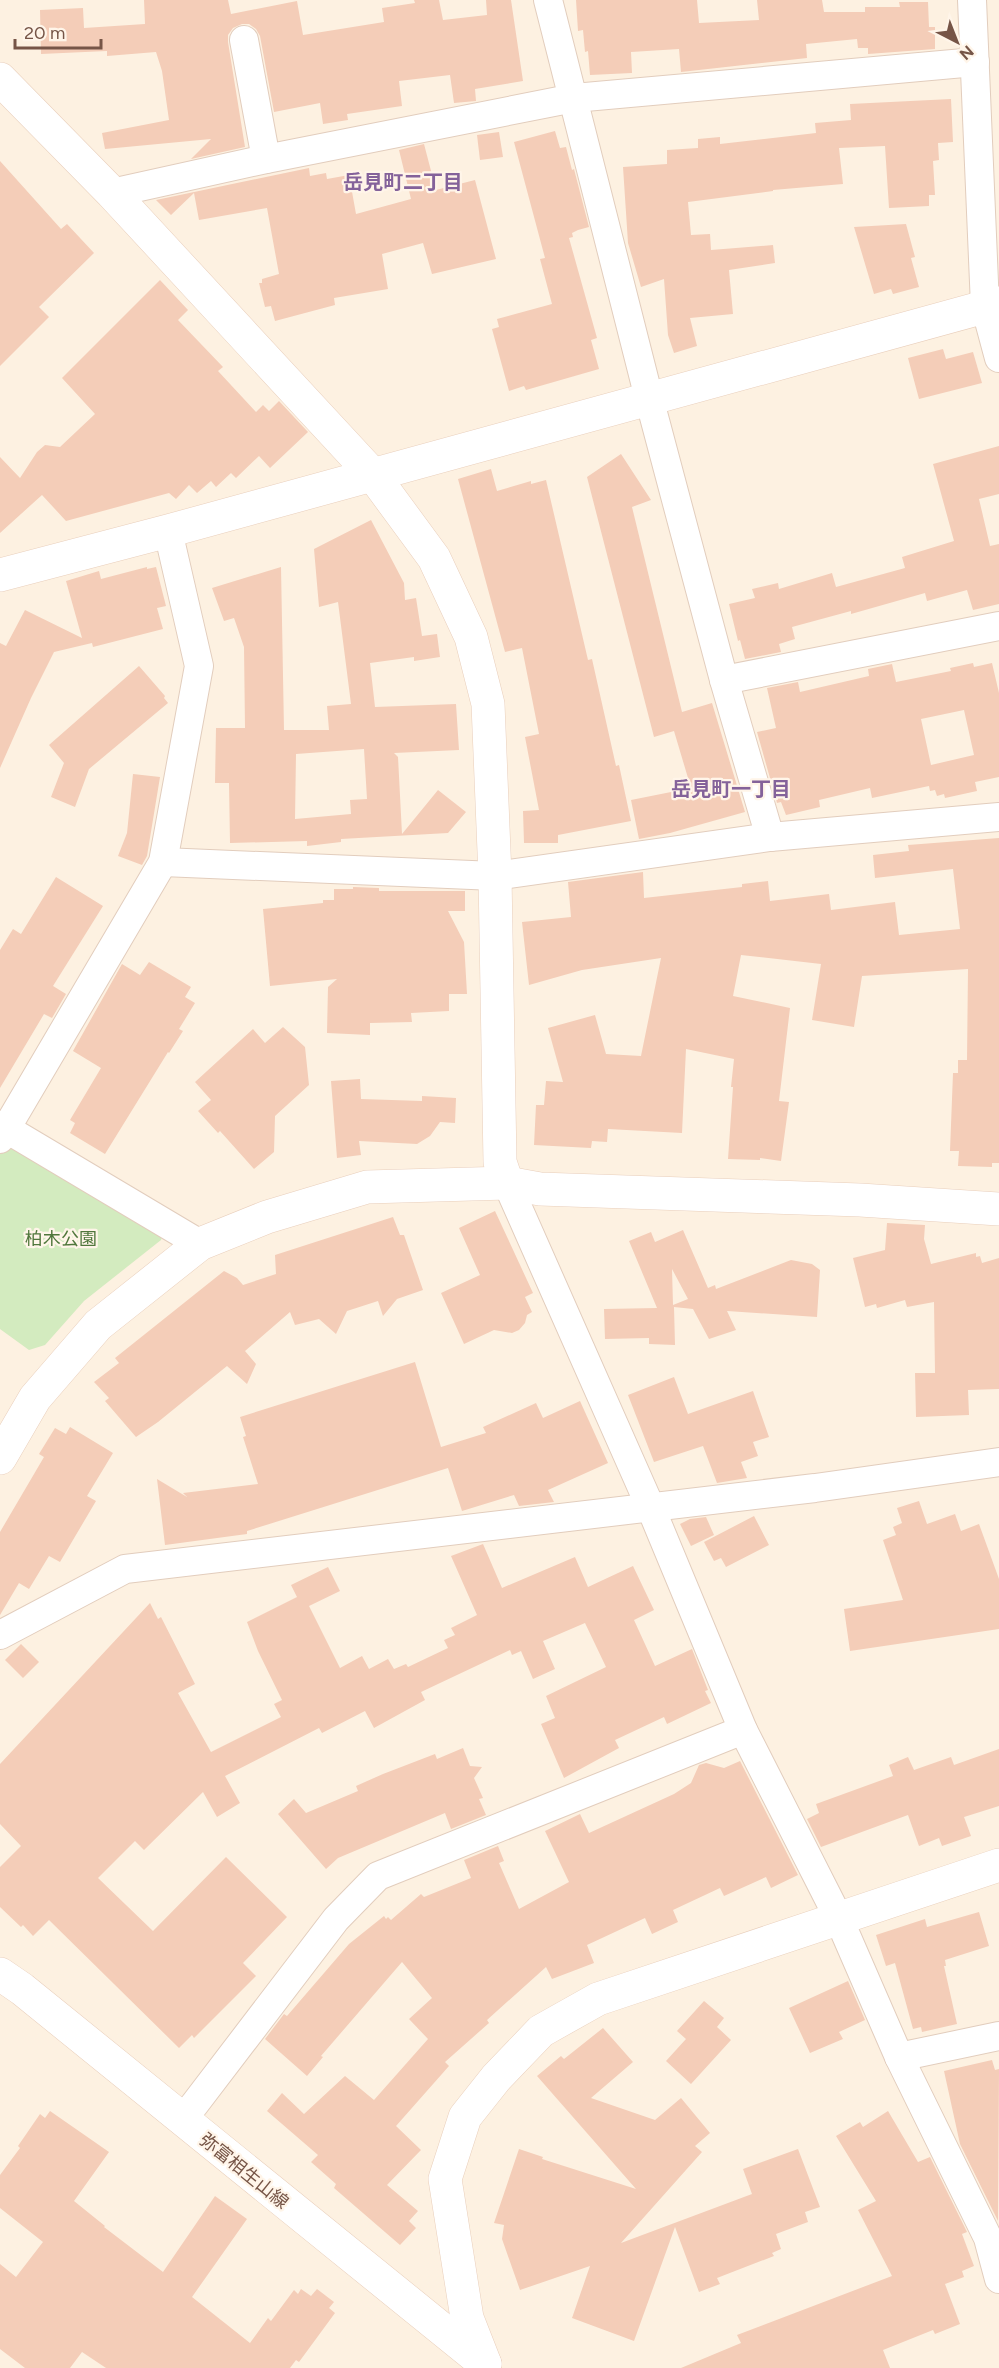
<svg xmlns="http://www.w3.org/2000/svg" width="999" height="2368" viewBox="0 0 999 2368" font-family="Figtree,'Noto Sans JP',sans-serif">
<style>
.green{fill:#d3ebbf}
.building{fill:#f4cdb8;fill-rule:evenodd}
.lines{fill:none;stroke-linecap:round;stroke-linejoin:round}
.street-casing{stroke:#e2cdbd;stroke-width:30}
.secondary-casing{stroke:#e9cfbc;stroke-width:34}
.street{stroke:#fff;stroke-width:28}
.secondary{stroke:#fff;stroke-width:33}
.labels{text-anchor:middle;stroke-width:4.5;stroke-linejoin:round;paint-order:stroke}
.park-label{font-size:18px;fill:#50773c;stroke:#fff5e9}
.street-label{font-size:18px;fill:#765547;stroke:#fff5e9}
.neighbourhood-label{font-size:20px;font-weight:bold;fill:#84629a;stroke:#fff5e9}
</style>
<rect width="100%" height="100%" fill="#fdf1e1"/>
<!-- green -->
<path class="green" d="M22 1145 165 1227 161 1240 84 1301 45 1345 29 1350 0 1329V1151L3 1147Z"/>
<!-- building -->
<g class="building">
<path d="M144 0H228L231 14 297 1 303 35 384 22 382 8 415 3 414 0H439L443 20 487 15 486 0H511L523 81 475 89 476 101 454 103 450 75 399 81 402 106 347 114 348 120 323 124 320 103 274 112 260 36 256 29 249 24H242L233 28 228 35V42L245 147 191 159 211 139 105 149 102 133 169 120 162 71 156 52 107 56V51L41 54 40 10 83 8 84 28 145 24Z"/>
<path d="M576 0H697L699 23 759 20 757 0H822L824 12H865V7H900L899 2H928L929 27H935V49L868 54V48H858L857 39 806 44 807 58 681 72 679 49 631 52 632 73 590 75 588 51 585 52 583 30 578 31Z"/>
<path d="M951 99 953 142 938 143 939 160 933 161 935 195H929V206L889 208 885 146 839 148 843 184 773 190V191L688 202 691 235 710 234 711 250 773 245 775 263 729 270 733 314 690 318 697 346 674 353 668 335 664 279 641 287 628 243 623 167 667 164V150L698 148V139L720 137V144L816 133 815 123 851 120 850 104Z"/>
<path d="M555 131 560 148 566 147 572 170 574 169 589 227 578 230 572 233 573 237 569 238 597 338 591 340 599 369 526 390 524 386 509 391 492 329 499 327 497 319 552 304 540 259 545 258 514 142Z"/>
<path d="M499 132 503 157 480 160 477 135Z"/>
<path d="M424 144 436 190 475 180 496 259 432 274 423 243 382 254 388 289 334 298 335 305 275 321 271 306 265 307 259 283H262V279L279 274 267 208 199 220 194 193 171 215 156 200 309 168 310 176 326 173 327 179 349 175 356 214 411 199 399 150Z"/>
<path d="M0 161 61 229 67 224 94 253 39 307 49 317 0 366Z"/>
<path d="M906 224 915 257 911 258 919 287 893 294 891 289 874 294 854 227Z"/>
<path d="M160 280 188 310 178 320 223 367 218 371 256 412 263 405 269 411 279 401 308 432 270 468 259 456 236 478 231 473 216 487 211 481 197 493 189 485 176 499 169 493 66 521 42 495 0 533V457L20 478 37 452 45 445 60 447 95 414 62 378Z"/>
<path d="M943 349 946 359 973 352 982 383 919 399 908 358Z"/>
<path d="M999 446V494L979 499 990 546 999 544V604L973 610 967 590 927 601 925 593 851 614V611L792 627 795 639 779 644 781 652 745 659 740 640 738 641 729 604 755 598 752 589 778 583 779 589 832 573 836 587 905 568 902 557 954 541 933 464Z"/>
<path d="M621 454 651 500 632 507 682 712 712 703 745 812 670 833 639 839 631 800 691 788 674 731 654 737 587 477Z"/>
<path d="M491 469 497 491 531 481V484L546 480 588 660 592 659 616 766 619 765 631 821 558 835V843H524L523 811 539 810 525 737 539 734 522 648 505 652 458 479Z"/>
<path d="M371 520 404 583 405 600 416 598 422 636 437 634 440 657 414 661V657L370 663 375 707 456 704 459 750 394 753 398 757 402 834 438 790 466 812 448 833 341 839V842L307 846V841L230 843 229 783H215L216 728H245L244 647 234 618 224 621 212 588 281 567 284 730H329L327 706 351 704 338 602 319 607 314 549ZM364 749 367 799 350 800 351 814 295 819 296 754Z"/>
<path d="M147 567V569L156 567 166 606 157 608 163 629 93 647 92 643 54 652 31 698 0 768V643L6 646 25 610 82 638 66 581 99 571 101 579Z"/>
<path d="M973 663 974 667 992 663 999 693V777L975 782 977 791 945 798 944 794 937 796 935 790 930 791 929 786 872 798 870 788 819 800 820 807 786 815 781 802 777 803 757 732 776 728 767 688 798 682 800 692 869 676 868 669 892 664 896 682 951 671 950 668ZM964 710 974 755 931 765 921 719Z"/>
<path d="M139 666 165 696 164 698 168 703 89 769 75 807 51 797 64 763 49 745Z"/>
<path d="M133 774 160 777 147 856 142 865 118 856 127 833Z"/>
<path d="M999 838V1163H992V1167L958 1166 959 1151H950L953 1073H958V1060H967L968 969 862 976 854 1027 812 1020 821 964 741 955 733 996 790 1008 779 1101 789 1102 781 1161 760 1158V1160L728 1159 733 1087H731L734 1059 686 1049 682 1133 608 1129 607 1142 592 1141 591 1148 534 1145 536 1105H544L546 1081 563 1082 548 1028 595 1015 606 1054 641 1056 661 958 582 970 529 985 522 922 571 917 568 882 643 872 644 898 742 887V884L768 881 770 901 829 894 831 910 895 902 899 935 960 929 953 869 875 878 873 855 909 851 908 845Z"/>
<path d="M56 877 103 906 53 986 66 994 52 1018 44 1014 0 1088V950L13 929 21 934Z"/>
<path d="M353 887 379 888V891H465V911H448L464 942 467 994H449V1011L411 1013 412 1022 370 1023V1035L327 1033 328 987 337 979 270 986 263 909 323 903V900H334V889H353Z"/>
<path d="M149 962 191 987 185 997 195 1003 179 1029 183 1031 169 1053 168 1052 105 1154 70 1133 75 1123 70 1120 101 1068 73 1051 122 964 140 975Z"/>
<path d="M283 1027 305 1047 309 1085 275 1116 274 1152 254 1169 220 1131 218 1133 198 1111 211 1100 195 1082 253 1029 265 1043Z"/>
<path d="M360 1079 361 1099 422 1101V1096L456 1098 455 1123 440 1122 430 1136 417 1144 359 1141 361 1155 337 1158 331 1081Z"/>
<path d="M495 1211 533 1293 525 1297 532 1312 527 1315 525 1323 519 1330 512 1333 494 1330 464 1344 441 1293 480 1275 459 1228Z"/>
<path d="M393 1217 400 1235H404L423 1290 397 1299 383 1316 378 1301 347 1311 336 1334 319 1319 295 1325 290 1312 245 1351 256 1364 247 1384 227 1366 158 1422 136 1437 105 1401 109 1398 94 1382 119 1363 115 1358 224 1271 237 1278 243 1285 276 1274 275 1255Z"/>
<path d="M887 1223 925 1225 924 1239 931 1264 976 1253V1257L980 1256 982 1263 999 1258V1389L968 1390 969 1415 916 1417 915 1373H935L934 1302 907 1307 905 1300 877 1308 876 1304 865 1307 853 1258 885 1250Z"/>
<path d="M683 1230 708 1288 715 1285 716 1289 791 1260 812 1264 820 1270 817 1317 727 1311 736 1330 709 1339 693 1309 674 1307 675 1345 649 1344V1338L605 1339 604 1309 657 1308 629 1241 651 1232 655 1242ZM672 1269 688 1299 673 1305Z"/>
<path d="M415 1362 441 1447 486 1433 483 1427 536 1403 543 1418 580 1401 608 1463 548 1490 554 1502 519 1506 514 1495 462 1511 448 1468 247 1531V1534L165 1545 157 1479 187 1497 183 1493 258 1484 243 1437 246 1436 240 1417Z"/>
<path d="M674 1377 688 1414 753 1391 769 1437 753 1442 758 1456 741 1462 747 1478 717 1483 703 1446 654 1462 628 1395Z"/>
<path d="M70 1427 113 1453 87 1496 96 1501 60 1562 49 1556 29 1589 19 1583 0 1615V1532L44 1457 39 1454 55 1428 66 1434Z"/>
<path d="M919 1501 927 1524 955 1514 961 1531 979 1524 999 1579V1629L850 1651 844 1609 903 1600 883 1540 896 1535 893 1527 902 1523 897 1508Z"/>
<path d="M754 1516 769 1545 726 1567 721 1558 714 1561 704 1542Z"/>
<path d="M706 1517 714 1535 691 1546 680 1524 690 1519Z"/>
<path d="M483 1544 502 1588 575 1557 588 1587 633 1566 654 1610 634 1620 655 1666 692 1649 708 1690 705 1691 711 1703 667 1724 664 1717 615 1740 619 1748 564 1778 541 1724 555 1718 546 1696 606 1667 585 1623 543 1641 555 1669 533 1679 521 1651 512 1655 510 1650 421 1692 425 1700 374 1728 365 1711 322 1733 319 1728 225 1776 240 1803 217 1817 203 1792 144 1850 135 1841 98 1878 153 1931 226 1857 287 1917 243 1963 256 1976 194 2038 192 2035 179 2048 49 1920 33 1936 23 1925 21 1927 0 1907V1867L21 1846 0 1824V1764L150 1603 158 1619 161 1617 195 1684 178 1693 211 1752 281 1717 274 1704 282 1700 258 1651 247 1622 297 1597 291 1585 328 1567 340 1591 309 1606 340 1668 362 1656 369 1669 388 1659 394 1669 406 1664 408 1667 448 1648 444 1640 455 1635 451 1628 477 1615 451 1556Z"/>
<path d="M21 1644 39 1662 23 1678 5 1660Z"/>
<path d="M463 1748 470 1766 482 1767 474 1778 483 1798 479 1799 486 1815 451 1829 445 1813 338 1858 326 1869 278 1814 294 1799 306 1813 358 1791 356 1786 383 1774 435 1754 437 1759Z"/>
<path d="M999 1749V1806L964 1817 971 1836 942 1846 939 1838 919 1846 908 1815 821 1847 807 1819 819 1813 816 1804 893 1776 889 1765 908 1757 914 1770 951 1757 954 1765Z"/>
<path d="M740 1761 798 1875 771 1888 766 1877 724 1896 720 1888 673 1910 678 1922 652 1934 645 1918 587 1945 594 1963 552 1979 546 1967 487 2020 489 2023 445 2062 449 2066 396 2126 421 2150 387 2185 418 2211 409 2221 416 2228 400 2245 334 2188 336 2184 311 2162 318 2155 267 2111 282 2093 304 2114 345 2076 374 2100 428 2039 409 2019 432 1998 402 1962 321 2056 323 2057 307 2076 265 2039 284 2014 287 2016 349 1944 384 1916 386 1919 388 1917 391 1920 421 1894 424 1897 471 1878 464 1860 498 1846 504 1861 499 1863 519 1909 569 1882 545 1831 580 1814 589 1833 674 1794 691 1783 699 1765 706 1763 724 1768Z"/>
<path d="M979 1912 989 1946 945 1960 946 1966H944L957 2024 922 2032 921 2027 913 2029 895 1963 886 1966 876 1935 925 1919 927 1927Z"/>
<path d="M848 1981 865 2020 839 2032 843 2039 810 2053 789 2008Z"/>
<path d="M704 2001 724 2018 717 2027 731 2040 691 2084 666 2061 686 2039 677 2031Z"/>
<path d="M603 2028 633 2062 591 2098 655 2120 681 2098 710 2133 695 2146 702 2152 621 2243 752 2194 743 2169 798 2149 820 2207 805 2212 808 2222 776 2234 781 2249 772 2253 774 2256 717 2278 720 2284 699 2292 675 2227 634 2341 572 2318 590 2266 520 2290 502 2239 504 2225 494 2223 519 2149 543 2157 542 2159 636 2189 537 2076 561 2056 564 2059Z"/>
<path d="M992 2060 995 2070 999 2069 998 2221 960 2144 944 2071Z"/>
<path d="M50 2111 109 2152 74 2201 105 2226 104 2227 163 2272 215 2196 247 2219 192 2297 250 2343 268 2318 271 2321 294 2290 298 2294 301 2289 311 2296 317 2289 334 2302 329 2308 335 2313 299 2362 296 2360 290 2368H106L82 2352 70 2368H25L0 2349V2264L16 2277 43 2242 0 2208V2175L20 2148 18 2146 40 2114 45 2118Z"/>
<path d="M888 2111 918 2162 930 2157 967 2232 962 2234 974 2266 962 2271 964 2277 945 2284 960 2324 935 2334 933 2330 883 2350 890 2368H681L741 2343 737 2335 892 2276 858 2210 876 2201 836 2136 860 2122 863 2127Z"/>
</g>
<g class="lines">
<defs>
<g id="street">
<path d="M548 0 649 398 724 680 770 837"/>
<path d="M972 0 985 306 999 358"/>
<path d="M244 40 266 159"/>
<path d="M112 193 266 159 574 98 975 62"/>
<path d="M724 680 999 626"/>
<path d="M163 862 495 876 770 837 999 817"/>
<path d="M0 1125 200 1244"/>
<path d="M0 1139 163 862 199 666 168 531"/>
<path d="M507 1183 650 1506 743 1730 839 1919 899 2057 988 2238 999 2279"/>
<path d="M0 1635 125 1569 815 1488 999 1462"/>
<path d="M899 2057 999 2036"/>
<path d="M181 2120 194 2105 336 1919 378 1876 743 1730"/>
</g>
<g id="secondary">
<path d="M0 79 112 193 373 475 434 558 471 637 488 704 495 876 500 1162 507 1183"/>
<path d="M0 575 168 531 999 303"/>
<path d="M0 1458 35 1398 98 1325 200 1244 267 1217 367 1187 507 1183 540 1189 860 1200 999 1209"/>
<path d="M0 1974 22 1989 485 2364"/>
<path d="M485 2364 467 2318 445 2179 465 2117 496 2078 541 2031 598 1999 999 1865"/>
</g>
</defs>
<!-- street casing -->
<use href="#street" class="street-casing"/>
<!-- secondary casing -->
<use href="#secondary" class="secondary-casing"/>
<!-- street -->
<use href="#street" class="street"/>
<!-- secondary -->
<use href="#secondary" class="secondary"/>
</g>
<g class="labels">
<!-- park labels -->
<g class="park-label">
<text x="61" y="1245">柏木公園</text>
</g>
<!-- street labels -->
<g class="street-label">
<text transform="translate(244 2171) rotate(39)" y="6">弥富相生山線</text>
</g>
<!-- neighbourhood labels -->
<g class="neighbourhood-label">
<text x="403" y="189">岳見町二丁目</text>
<text x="731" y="796">岳見町一丁目</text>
</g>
</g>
<!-- north arrow -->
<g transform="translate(957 42) rotate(138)" stroke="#fff5e9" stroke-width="4.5" paint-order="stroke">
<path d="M0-4.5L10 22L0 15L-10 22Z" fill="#765547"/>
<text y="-9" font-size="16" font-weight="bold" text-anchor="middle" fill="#765547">N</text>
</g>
<!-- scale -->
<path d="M15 39v9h86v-9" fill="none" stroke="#765547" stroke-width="3"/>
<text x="24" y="39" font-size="18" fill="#765547" stroke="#fff5e9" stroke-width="4.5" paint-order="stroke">20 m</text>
</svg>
